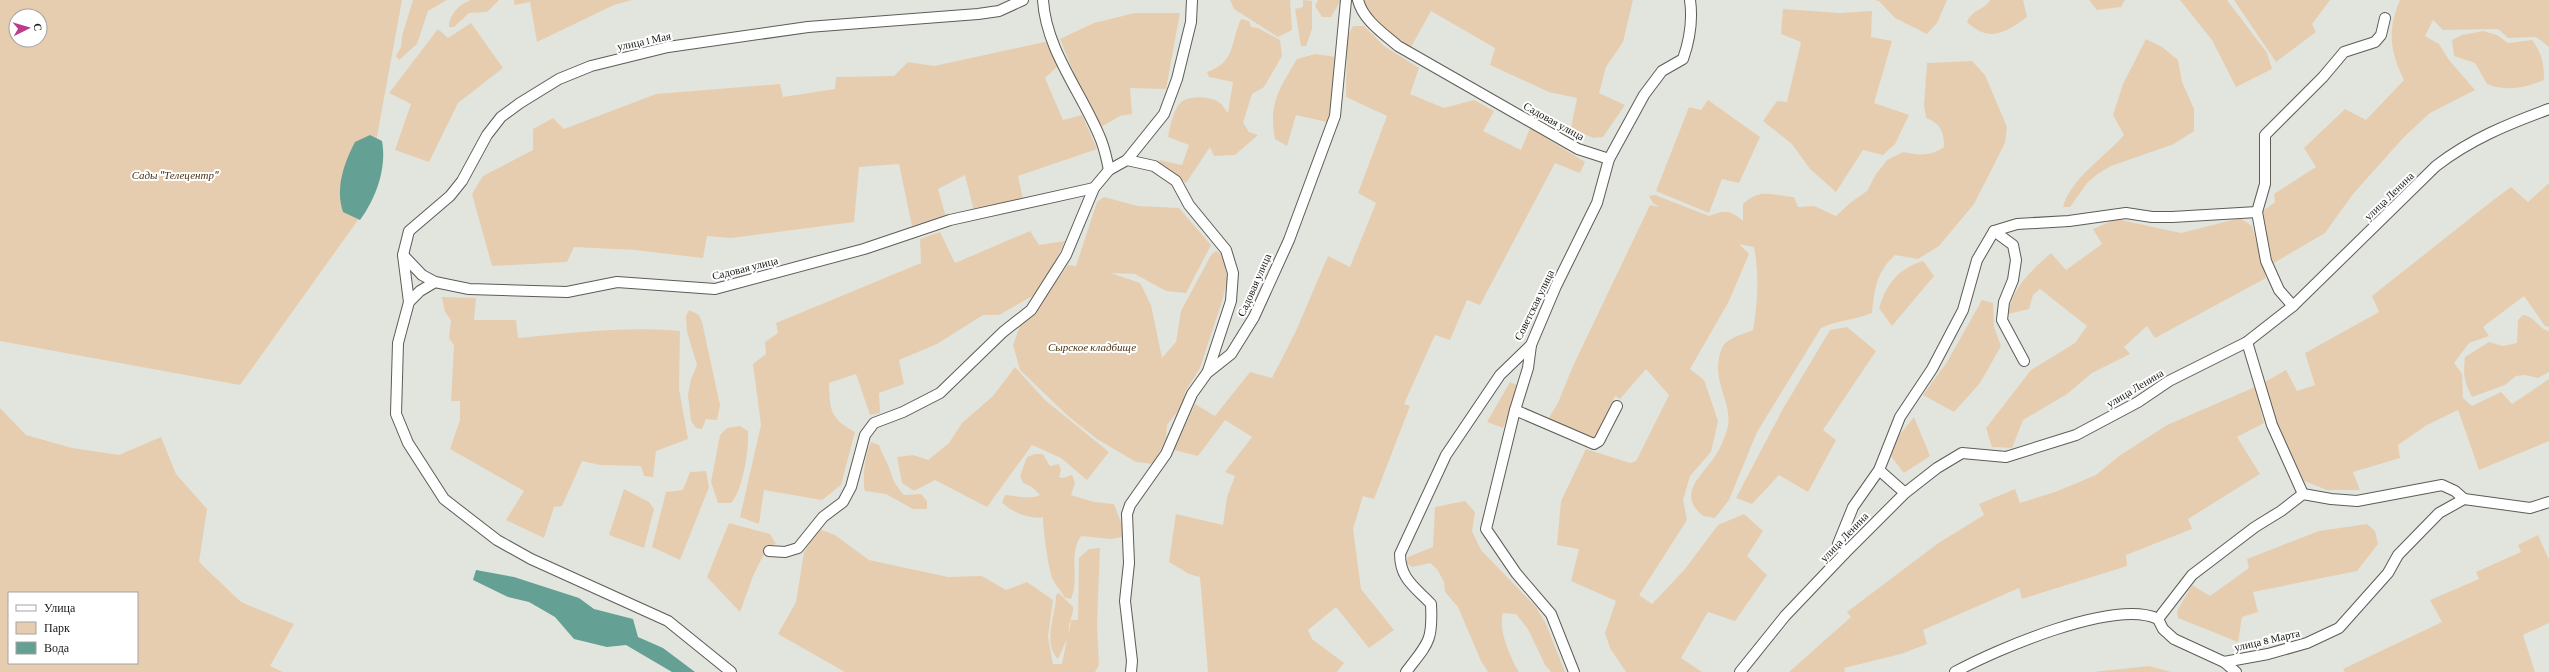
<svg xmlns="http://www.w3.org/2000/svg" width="2549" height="672" viewBox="0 0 2549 672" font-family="'Crimson Pro',serif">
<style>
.green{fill:#e7cdb0;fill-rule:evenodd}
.water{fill:#64a093}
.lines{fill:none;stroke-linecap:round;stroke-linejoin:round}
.minor-casing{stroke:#5b5d57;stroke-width:12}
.minor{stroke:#fff;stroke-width:10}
.labels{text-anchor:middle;stroke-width:4;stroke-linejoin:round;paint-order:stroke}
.street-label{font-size:11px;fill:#181917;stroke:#fff}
.park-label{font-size:11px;font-style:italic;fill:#4a3112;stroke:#fff}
</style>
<rect width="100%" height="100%" fill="#e2e5dd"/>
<!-- green -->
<g class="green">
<path d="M0 0H402L363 213 240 385 0 341ZM16 16H40V40H16Z"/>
<path d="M413 0H447L428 11 417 44 399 60 396 56 401 47 402 36Z"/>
<path d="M471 0H499L487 12 469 13 454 27H449C449 14 460 4 471 0Z"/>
<path d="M514 0H632L614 5 537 42 530 2 514 5Z"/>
<path d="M1230 0H1290L1292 30 1278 37 1234 9Z"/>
<path d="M1303 0 1312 1V29L1306 46H1301L1295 9 1303 7Z"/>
<path d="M1318 0H1341L1331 17H1322L1315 6Z"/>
<path d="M1363 0H1633L1623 42 1606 67 1599 93 1625 105 1603 137 1593 138 1571 128 1577 98 1549 92 1490 65 1495 48 1431 11 1410 49C1390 35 1370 24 1363 0Z"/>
<path d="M1874 0H1947L1937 23 1927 34 1895 18 1879 1Z"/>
<path d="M1990 0H2023L2027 17C2005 33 1990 43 1967 22 1973 8 1984 11 1990 0Z"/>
<path d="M2089 0H2125L2121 7 2097 10Z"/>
<path d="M2180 0H2227L2267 53 2272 69 2236 87 2212 40Z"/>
<path d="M2234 0H2330L2312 24 2316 32 2276 62Z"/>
<path d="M2400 0H2549V47L2536 37 2508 38 2498 29 2443 30 2433 20 2425 36 2439 44 2449 60 2475 90 2430 113 2404 137 2353 194 2325 233 2272 264 2266 243 2263 211 2275 202 2274 194 2316 167 2304 148 2345 109 2366 120 2404 80C2390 52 2387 30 2400 0Z"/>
<path d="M1783 9 1840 13 1872 11 1871 37 1892 41 1874 103 1909 115 1895 144 1883 155 1863 150 1836 192 1810 169 1792 144 1763 121 1777 101 1787 102 1801 42 1781 34Z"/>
<path d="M1135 13H1180L1166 89 1130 88 1132 114 1120 116 1101 127 1082 93 1060 39 1094 23Z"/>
<path d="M1241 19 1249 21 1251 27 1258 28 1280 40 1282 56 1264 87 1252 94 1243 123 1249 132 1258 135 1235 155 1214 156 1210 147 1186 183 1160 164 1159 160 1182 165 1189 145 1168 137C1170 126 1173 110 1181 102 1190 95 1212 96 1220 103 1223 105 1225 110 1228 113L1233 82 1209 77 1207 72C1236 62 1230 43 1241 19Z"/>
<path d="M471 23 503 68 458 103 429 162 395 150 411 104 389 93 438 29 448 38Z"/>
<path d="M1353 26H1364L1384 46 1419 68 1410 94 1444 108 1474 100 1494 111 1483 131 1521 150 1530 128 1585 162 1580 173 1555 163 1480 305 1467 300 1450 340 1435 335 1404 404 1410 406 1374 499 1363 496 1353 529 1361 589 1394 630 1369 648 1336 607 1308 630 1312 639 1344 663 1337 672H1208L1200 577 1189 574 1169 562 1176 514 1223 525 1227 497 1235 476 1225 472 1252 437 1225 420 1198 456 1174 450 1195 404 1215 416 1250 372 1272 378 1296 331 1328 256 1350 267 1376 203 1358 193 1387 116 1346 97 1347 38Z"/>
<path d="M2483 31 2497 35 2508 43 2532 40C2542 53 2544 64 2544 80 2526 88 2506 92 2487 84L2475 63 2454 56 2452 40 2462 35Z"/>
<path d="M2146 39 2162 47 2178 60 2182 82 2194 109V131L2174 144 2111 166 2099 173 2087 183 2070 207H2063C2070 179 2106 156 2124 135L2113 115 2123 84Z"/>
<path d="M1049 41 1059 65 1045 78 1063 120 1082 115 1097 149 1018 176 1023 199 974 211 965 175 938 189 946 217 912 226 899 164 859 167 854 222 731 238 707 236 703 258 635 250 574 247 567 262 492 266 472 194 483 176 533 150V129L553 118 564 129 656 94 780 84 783 97 835 89 836 77 894 76 908 62 934 66Z"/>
<path d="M1315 54 1336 57 1332 104 1327 122 1296 115 1287 146 1275 139C1268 103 1280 88 1297 59Z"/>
<path d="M1972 61 1985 75 2007 127 2005 143 1974 204 1939 246 1918 259 1895 255C1876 273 1875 287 1872 313 1855 320 1838 320 1821 328L1757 432 1729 500 1715 518 1703 516C1700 513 1695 509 1693 504 1685 488 1705 471 1713 459 1719 452 1726 435 1728 426 1732 399 1709 380 1722 348 1726 338 1744 334 1753 330 1758 303 1759 274 1754 247L1739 244 1749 254 1729 301 1690 369 1704 380 1718 421 1711 452 1690 476 1683 500 1687 520 1639 595 1652 604 1685 569 1718 525 1744 514 1763 531 1747 556 1767 575 1735 621 1708 612 1681 658 1702 672H1626L1610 648 1605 633 1616 601 1571 581 1579 549 1557 545 1561 501 1586 449 1630 463 1636 461 1669 395 1646 369 1620 399 1615 396 1594 439 1547 421 1558 403 1573 366 1650 205 1659 207 1653 203 1649 196 1655 195 1709 216C1724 210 1730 209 1743 221V204C1761 187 1773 196 1794 197L1798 207 1814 206 1836 216 1850 203 1867 191 1876 174 1887 160 1903 152C1919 155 1930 157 1944 147 1944 132 1941 124 1926 118L1924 105 1927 63Z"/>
<path d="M1708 100 1760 137 1739 183 1722 179 1709 213 1656 191 1689 107 1701 110Z"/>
<path d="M2549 183V327L2545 326 2524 296 2483 327 2489 336 2469 343 2454 363 2462 374 2463 398 2472 406 2501 392 2512 404 2549 379V441L2479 470 2458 410 2427 425 2398 445 2400 458 2353 472 2360 490H2327L2304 481 2278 426 2263 383 2286 370 2297 391 2315 385 2305 353 2379 312 2372 296 2492 201 2511 187 2528 202Z"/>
<path d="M1104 197 1138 206 1179 208 1211 245 1186 293 1166 291 1135 274 1111 273 1140 283 1151 305 1162 358 1176 342 1181 311 1211 255 1216 251 1220 253 1225 266 1227 279 1223 298 1200 368 1185 392 1182 406 1167 425 1166 438 1154 464 1136 462 1097 439 1068 416 1020 370 1013 345 1020 326 1032 314 1068 265 1076 266 1097 202Z"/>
<path d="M2240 218 2252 226 2266 278 2155 338 2147 326 2124 347 2130 354 2092 373 2067 394 2023 420 2012 448 1992 447 1986 428 2031 370 2075 343 2087 326 2040 289 2033 295 2029 309 2008 314C2013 286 2031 271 2051 253L2066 270 2102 244 2093 229 2116 219 2181 233Z"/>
<path d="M1030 231 1039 245 1065 241 1041 291 999 315H983L937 344 899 360 904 384 879 393 880 413 870 415 856 374 829 383C830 411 830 418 855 432L841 485 822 500 764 490 759 524 740 517 761 425 753 364 766 354 765 342 778 333 776 323 921 263 920 239 940 232 955 263Z"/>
<path d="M1923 261 1934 276 1892 326 1879 308C1887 283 1898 269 1923 261Z"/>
<path d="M442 297 476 298 474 320H516L518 338C572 333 626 326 680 331L679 389 688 439 656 451 653 477 644 476 641 466 600 465 582 461 562 506 554 507 544 538 506 520 524 491 450 449 460 420V401H451L454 345 449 338 451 320 445 312Z"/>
<path d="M1982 300 1993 303 1994 327 2001 346 1980 383 1954 412 1923 395 1947 362Z"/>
<path d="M689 310 699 315 702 322 720 405 717 420 706 419 702 429 696 428 691 421 688 395 691 379 697 365 687 332 686 316Z"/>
<path d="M2523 315C2535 316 2538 329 2549 331V372L2538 378 2525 375 2516 376 2505 385 2472 397C2464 383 2463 372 2465 357L2489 342 2503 346 2517 343 2518 320Z"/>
<path d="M1847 327 1876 351 1823 430 1836 440 1808 492 1779 475 1752 504 1736 498 1784 407 1830 330Z"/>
<path d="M1015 367 1045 400 1109 452 1087 480 1061 458 1032 445 987 507 935 480 914 491 902 483 897 457 913 455 928 460 949 443 962 423 993 396Z"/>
<path d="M1510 382 1520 386 1503 428 1487 422Z"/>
<path d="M2255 387 2264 423 2237 437 2260 474 2188 519 2192 529 2126 555 2127 566 2022 599 2019 588 1923 630 1927 644 1901 654 1844 668 1845 672H1789L1851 617 1847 612 1937 544 1984 515 1979 504 2015 489 2020 503 2055 492 2096 475 2119 456 2167 425Z"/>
<path d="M0 408 26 435 72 448 119 455 161 437 176 474 207 509 199 562 241 602 294 624 270 666 283 672H0ZM9 593H137V663H9Z"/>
<path d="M1914 417 1930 456 1904 473 1890 455 1897 438Z"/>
<path d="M740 426 748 431C749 449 743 490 731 503H718L711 482 720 435 727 428Z"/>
<path d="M871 442 879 445C881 452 885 458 888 465 894 480 892 481 904 495L921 494 927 501V509H913L886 494 865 491C862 478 865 453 871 442Z"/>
<path d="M1035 454H1043L1050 466 1059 464 1061 470 1059 477 1063 478 1072 475 1075 483 1071 495 1094 502 1114 504 1122 525V537L1111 539 1081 536C1068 554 1080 578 1071 599L1065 598C1062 592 1056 586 1053 580 1049 573 1042 524 1043 517 1032 520 1010 512 1002 502L1005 495C1019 496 1027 500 1040 495L1032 487 1023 483 1020 476 1027 457Z"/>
<path d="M706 471 709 487 680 560 652 547 666 492 683 490 690 472Z"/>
<path d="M624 489 649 502 654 509 644 548 609 535Z"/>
<path d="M1465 501 1475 512 1472 531 1481 550 1536 607 1546 624 1565 672H1551L1545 665 1528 629 1516 614 1503 613C1498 630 1510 657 1519 672H1488L1481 661 1458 607 1445 592 1444 582 1437 569 1430 563 1412 567 1406 563 1408 557 1433 547 1435 507Z"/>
<path d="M729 523 770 534 776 544 768 546 753 576 740 612 707 577Z"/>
<path d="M2367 524 2375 531 2378 544 2357 571 2253 592 2258 612 2242 617 2238 642 2178 618 2177 611 2192 585 2210 596 2249 568 2247 559 2319 531Z"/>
<path d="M819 529 835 535 869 560 948 577 982 576 1006 590 1027 582 1053 600 1048 637 1053 664H1062L1067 639 1058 659C1042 643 1056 615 1056 595L1059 593 1073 607C1074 616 1067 624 1069 633L1071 620H1078L1079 558 1089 549 1100 548 1097 624 1099 665 1095 672H845L778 634 796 602 804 552Z"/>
<path d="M2538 535 2549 560V623L2523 635 2535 672H2345L2343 669 2442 622 2430 600 2479 579 2476 572 2521 552 2518 545Z"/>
<path d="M2149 666 2171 672H2092Z"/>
</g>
<!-- water -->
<g class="water">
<path d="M370 135 382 141C387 168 376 198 360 220L343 212C335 188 344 163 355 142Z"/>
<path d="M476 570 514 577 579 598 594 609 633 619 638 637 663 648 695 672H672L626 645 607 647 574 639 555 617 529 602 508 597 473 580Z"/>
</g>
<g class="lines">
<defs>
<g id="minor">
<path d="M1043 0C1046 51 1083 94 1101 140 1105 150 1107 160 1109 170"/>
<path d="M1358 0C1363 20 1383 33 1398 46L1578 149 1609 159"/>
<path d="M1127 160 1154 166 1176 181 1189 205 1226 250 1233 273 1231 301 1208 371"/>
<path d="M1994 231 2013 245 2016 260 2013 280 2004 302 2002 320 2024 361"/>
<path d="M403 255 422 275 435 282 469 289 567 292 617 282 715 289 864 249 950 220 1094 188"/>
<path d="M435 282 420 291 409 302 398 343 396 414 408 443 444 499 497 540 531 559 668 621 731 672"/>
<path d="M409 302 403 255 409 231 450 196 462 181 487 135 501 117 520 103 559 79 591 66 668 47 808 27 978 14 999 11 1023 0"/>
<path d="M2293 306 2279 290 2266 261 2257 212 2265 184V135L2323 77 2344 52 2375 42 2381 35 2385 18"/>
<path d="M2247 342 2272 425 2303 494"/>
<path d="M1531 345 1528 368 1515 410 1486 529 1516 573 1551 614 1574 672"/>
<path d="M1515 410 1594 444 1599 441 1617 406"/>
<path d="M1879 470 1905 493"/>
<path d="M769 551 785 552 798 548 823 517 843 502 851 487 865 435 874 423 903 412 940 393 1003 332 1031 310 1066 255 1094 188 1109 170 1127 160 1164 114 1177 79 1191 22 1192 0"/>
<path d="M1845 553 1838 544 1853 507 1879 470 1900 417 1932 369 1963 310 1977 260 1994 231 2017 224 2069 221 2126 213 2152 217H2172L2257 212"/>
<path d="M2158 619 2192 575 2255 527 2281 511 2303 494 2331 499 2357 501 2442 485 2455 491 2464 499"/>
<path d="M2224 662 2236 672"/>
<path d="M1131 672 1132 661 1125 601 1129 563 1127 514 1130 505 1166 454 1192 394 1207 373 1231 354 1254 317 1289 240 1335 116 1346 0"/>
<path d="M1406 672C1428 643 1433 642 1431 604 1415 587 1400 579 1400 554L1446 455 1500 375 1531 345 1556 286 1597 203 1609 159 1644 95 1662 71 1683 59C1690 39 1693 21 1690 0"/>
<path d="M1740 672 1785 616 1845 553 1905 493 1937 468 1962 453 2006 457 2076 435 2138 402 2169 381 2247 342 2293 306 2436 166C2471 139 2508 124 2549 109"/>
<path d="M1955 672C1995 650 2115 598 2158 619L2163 629 2174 639 2224 662 2268 654 2307 643 2339 628 2388 573 2398 555 2439 513 2464 499 2530 508 2549 502"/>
</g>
</defs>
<!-- minor casing -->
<use href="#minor" class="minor-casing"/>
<!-- minor -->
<use href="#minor" class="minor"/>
</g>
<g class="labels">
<!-- street labels -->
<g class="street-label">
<text transform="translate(644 41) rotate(-12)" y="4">улица 1 Мая</text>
<text transform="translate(1554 121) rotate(29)" y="4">Садовая улица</text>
<text transform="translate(2389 196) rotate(-44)" y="4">улица Ленина</text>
<text transform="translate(745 268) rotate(-14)" y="4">Садовая улица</text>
<text transform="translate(1254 285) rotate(-66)" y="4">Садовая улица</text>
<text transform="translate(1534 305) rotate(-64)" y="4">Советская улица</text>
<text transform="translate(2135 388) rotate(-31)" y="4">улица Ленина</text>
<text transform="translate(1844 537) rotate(-46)" y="4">улица Ленина</text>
<text transform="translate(2267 640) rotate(-13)" y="4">улица 8 Марта</text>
</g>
<!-- park labels -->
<g class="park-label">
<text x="175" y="179">Сады "Телецентр"</text>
<text x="1092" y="351">Сырское кладбище</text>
</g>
</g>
<!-- legend -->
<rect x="8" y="592" width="130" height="72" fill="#ffffff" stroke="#a3a3a2"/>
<rect x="16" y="605" width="20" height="6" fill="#ffffff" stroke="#a3a3a2"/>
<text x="44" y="612" font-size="12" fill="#181917">Улица</text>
<rect x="16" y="622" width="20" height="12" fill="#e7cdb0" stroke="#a3a3a2"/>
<text x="44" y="632" font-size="12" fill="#181917">Парк</text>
<rect x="16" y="642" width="20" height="12" fill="#64a093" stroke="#a3a3a2"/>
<text x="44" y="652" font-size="12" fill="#181917">Вода</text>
<!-- north arrow -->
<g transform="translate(28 28) rotate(85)"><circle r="19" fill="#ffffff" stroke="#a3a3a2"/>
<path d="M0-3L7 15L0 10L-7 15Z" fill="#bb3c88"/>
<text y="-6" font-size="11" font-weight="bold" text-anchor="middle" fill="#181917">С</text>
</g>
</svg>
